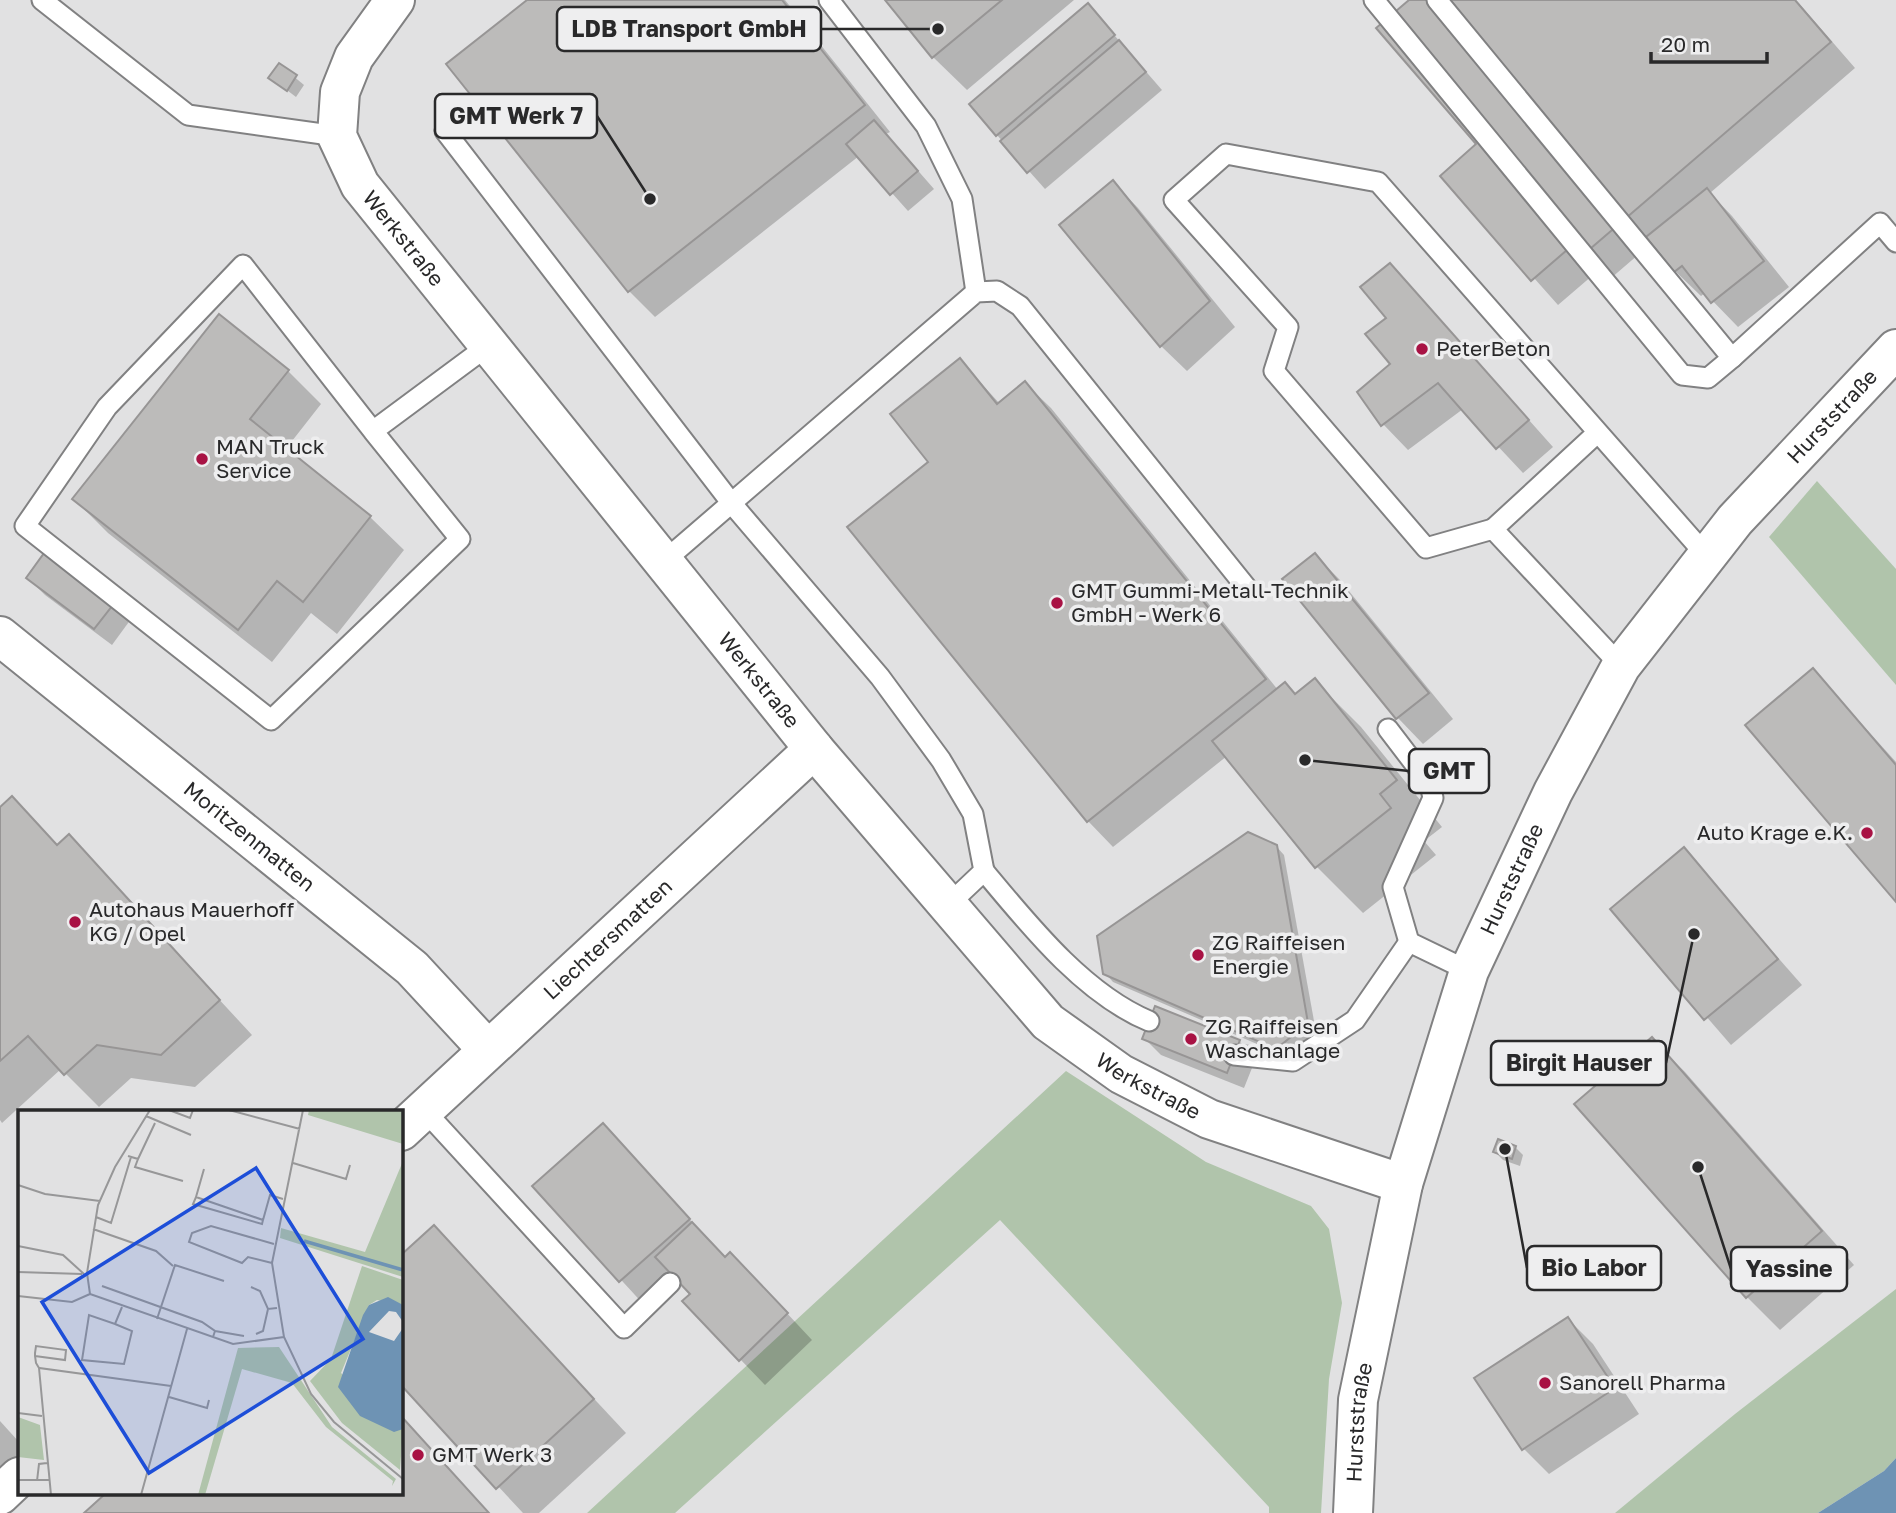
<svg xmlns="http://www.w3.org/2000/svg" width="1896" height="1513" viewBox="0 0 1896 1513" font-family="'Golos Text',sans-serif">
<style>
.green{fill:#b0c4ab}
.water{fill:#6e93b4}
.shadow{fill:#0003}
.building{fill:#bcbbba;stroke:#979595;stroke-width:2}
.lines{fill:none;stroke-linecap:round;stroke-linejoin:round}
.lane-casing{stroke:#818182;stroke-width:23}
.street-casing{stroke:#818182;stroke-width:42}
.lane{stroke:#fff;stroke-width:19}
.street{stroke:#fff;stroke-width:38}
.poi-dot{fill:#a81244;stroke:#eeeeef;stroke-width:2.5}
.labels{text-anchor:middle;stroke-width:7;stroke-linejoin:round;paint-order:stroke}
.street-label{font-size:21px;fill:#29292a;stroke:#eeeeef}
.poi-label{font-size:21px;fill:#29292a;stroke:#eeeeef;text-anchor:start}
.inset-river{fill:none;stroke:#6e93b4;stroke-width:3.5}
.inset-road{fill:none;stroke:#979798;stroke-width:2}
.view{fill:#1d4ed8;fill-opacity:0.15;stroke:#1d4ed8;stroke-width:3.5}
.inset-edge{fill:none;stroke:#29292a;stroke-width:3.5}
.leader{fill:none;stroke:#29292a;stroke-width:2.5}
.callout-dot{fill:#29292a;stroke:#eeeeef;stroke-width:2.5}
.callout{fill:#eeeeef;stroke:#29292a;stroke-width:2.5}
.callout-label{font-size:23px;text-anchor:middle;font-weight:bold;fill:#29292a}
</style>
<rect width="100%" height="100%" fill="#e1e1e2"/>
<!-- green -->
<g class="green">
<path d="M1817 481 1896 569V685L1769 537Z"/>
<path d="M1066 1071 1206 1162 1311 1206 1329 1229 1342 1303 1329 1379 1321 1513H1269V1507L1000 1220 675 1513H587Z"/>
<path d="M1896 1289V1458L1884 1471 1818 1513H1615L1735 1414Z"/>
</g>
<!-- water -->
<path class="water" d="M1896 1458V1513H1818L1884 1471Z"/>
<!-- shadow -->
<g class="shadow">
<path d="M530 0H785L890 132 886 134 934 189 908 211 859 156 655 317 629 291 449 64Z"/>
<path d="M887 0H1074L967 90 933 57Z"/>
<path d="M1411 0H1796L1855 68 1710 193 1732 216 1789 287 1738 327 1705 293 1701 296 1675 271 1653 242 1603 285 1593 275 1558 305 1443 176 1479 144Z"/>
<path d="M1088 5 1162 90 1045 189 997 135Z"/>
<path d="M280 65 304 85 296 97 271 78Z"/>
<path d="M1113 182 1138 208 1235 327 1187 371 1161 346 1061 226Z"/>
<path d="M1390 265 1553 447 1523 473 1463 409 1408 450 1383 424 1392 364Z"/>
<path d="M960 360 1000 404 1025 383 1051 408 1278 690 1296 695 1315 681 1361 727 1442 827 1424 841 1436 855 1363 913 1317 867 1227 756 1113 847 1088 821 930 462Z"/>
<path d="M288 371 321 404 285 450 370 517 404 550 337 634 311 613 272 662 108 533 74 499Z"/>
<path d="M48 552 131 619 112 645 45 595 28 578Z"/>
<path d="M1315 555 1340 580 1453 719 1423 744 1398 718 1285 579Z"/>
<path d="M1813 670 1896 762V899Z"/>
<path d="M12 798 59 846 69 837 252 1035 195 1087 131 1078 99 1107 61 1069 2 1123 0 1120V809Z"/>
<path d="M1276 846 1284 855 1316 1032 1285 1056 1113 982 1105 973Z"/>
<path d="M1683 850 1802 985 1731 1045 1613 909Z"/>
<path d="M1144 1038 1239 1041 1256 1058 1244 1088 1161 1055Z"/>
<path d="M1651 1039 1685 1072 1854 1265 1780 1330 1747 1297Z"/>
<path d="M603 1125 726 1259 756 1280 812 1340 765 1385 740 1359 677 1279 646 1307 535 1186Z"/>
<path d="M1515 1147 1523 1155 1520 1166 1503 1160 1495 1152Z"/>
<path d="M434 1227 626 1433 539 1513H523L401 1382V1258Z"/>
<path d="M1568 1319 1593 1344 1639 1414 1549 1474 1523 1448Z"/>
<path d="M401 1416 489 1513H86L108 1494H401Z"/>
<path d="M0 1421 19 1442V1469L0 1486Z"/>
</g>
<!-- building -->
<g class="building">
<path d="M527 0H782L865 105 628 292 446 64Z"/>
<path d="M885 0H1002L932 58Z"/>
<path d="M1409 0H1795L1831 42 1576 261 1567 250 1531 281 1440 176 1476 144 1376 28Z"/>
<path d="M1088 3 1115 35 996 136 969 104Z"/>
<path d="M1119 40 1146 72 1027 173 1000 141Z"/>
<path d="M279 63 297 75 287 91 268 78Z"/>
<path d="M874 120 918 171 890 195 846 144Z"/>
<path d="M1113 180 1210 301 1160 347 1059 225Z"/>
<path d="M1707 188 1764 261 1711 303 1682 266 1674 272 1646 237Z"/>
<path d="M1390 263 1529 420 1496 449 1438 383 1381 426 1357 392 1390 364 1365 334 1386 318 1360 287Z"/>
<path d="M219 314 289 370 250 419 371 516 303 602 277 581 238 630 72 499Z"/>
<path d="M960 358 997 404 1025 381 1266 679 1087 822 847 527 928 462 890 414Z"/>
<path d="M47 549 116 601 94 629 26 578Z"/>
<path d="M1315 553 1429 693 1396 719 1282 579Z"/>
<path d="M1813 668 1896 765V902L1745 725Z"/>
<path d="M1315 678 1397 780 1380 794 1391 808 1315 868 1212 741 1285 682 1295 694Z"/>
<path d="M12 796 57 845 69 834 220 1000 161 1055 97 1045 64 1075 28 1036 0 1061V807Z"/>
<path d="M1248 832 1277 845 1308 1023 1276 1049 1103 974 1097 936Z"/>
<path d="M1684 847 1778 959 1704 1020 1610 909Z"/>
<path d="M1155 1006 1240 1040 1227 1073 1142 1039Z"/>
<path d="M1652 1037 1822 1231 1746 1298 1574 1104Z"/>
<path d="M603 1123 690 1219 619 1282 532 1186Z"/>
<path d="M1498 1139 1516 1146 1512 1159 1493 1152Z"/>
<path d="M692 1222 725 1257 730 1252 788 1313 739 1361 682 1301 690 1294 655 1257Z"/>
<path d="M434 1225 594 1399 496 1489 401 1385V1255Z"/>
<path d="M1568 1317 1615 1388 1522 1450 1474 1378Z"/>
<path d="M401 1416 489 1513H84L105 1494H401Z"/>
</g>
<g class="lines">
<defs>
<g id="lane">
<path d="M42 0 188 115 337 136"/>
<path d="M829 0 926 126 962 199 976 292"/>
<path d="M1374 0 1682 375 1708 378 1732 358 1437 0"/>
<path d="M445 131 733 505 880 677 941 760 973 814 984 871 948 905"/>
<path d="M1732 358 1880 223 1896 242"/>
<path d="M373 431 460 539 271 720 25 526 107 407 243 265 373 431 489 345"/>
<path d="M1493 529 1596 434"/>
<path d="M663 562 976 292 997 291 1020 306 1246 587"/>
<path d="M1621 666 1493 529 1426 548 1274 371 1288 327 1174 200 1226 154 1378 182 1705 554"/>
<path d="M1388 729 1430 784 1433 798 1393 887 1409 942 1469 971"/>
<path d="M984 871C1029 925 1084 994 1149 1021"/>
<path d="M1234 1055 1293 1061 1355 1020 1409 942"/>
<path d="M424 1110 624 1328 670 1283"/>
</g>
<g id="street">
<path id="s1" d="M395 0 354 57 340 92 337 136 360 185 814 749 1048 1022 1121 1074 1209 1119 1403 1184"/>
<path id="s2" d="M0 636 412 968 487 1049"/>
<path id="s3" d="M401 1131 814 749"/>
<path d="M0 1495 19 1477"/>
<path id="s4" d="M1353 1513 1358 1400 1403 1184 1469 971 1553 792 1621 666 1735 520 1896 349"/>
</g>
</defs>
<!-- lane casing -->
<use href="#lane" class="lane-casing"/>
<!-- street casing -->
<use href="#street" class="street-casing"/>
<!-- lane -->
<use href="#lane" class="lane"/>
<!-- street -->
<use href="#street" class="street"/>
</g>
<!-- markers -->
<g class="poi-dot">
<circle cx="1422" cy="349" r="7"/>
<circle cx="202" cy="459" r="7"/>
<circle cx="1057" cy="603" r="7"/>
<circle cx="1867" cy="833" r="7"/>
<circle cx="75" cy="922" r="7"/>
<circle cx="1198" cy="955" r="7"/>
<circle cx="1191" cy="1039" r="7"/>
<circle cx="1545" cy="1383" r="7"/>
<circle cx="418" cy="1455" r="7"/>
</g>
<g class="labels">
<!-- street labels -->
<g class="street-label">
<text dy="7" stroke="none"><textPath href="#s1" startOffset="275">Werkstraße</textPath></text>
<text dy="7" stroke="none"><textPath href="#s4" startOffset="1225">Hurststraße</textPath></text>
<text dy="7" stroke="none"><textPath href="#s1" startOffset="842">Werkstraße</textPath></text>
<text dy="7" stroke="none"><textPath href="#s2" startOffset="320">Moritzenmatten</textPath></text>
<text dy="7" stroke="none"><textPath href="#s4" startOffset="658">Hurststraße</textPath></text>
<text dy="7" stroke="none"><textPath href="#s3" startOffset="282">Liechtersmatten</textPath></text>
<text dy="7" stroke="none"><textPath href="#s1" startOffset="1409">Werkstraße</textPath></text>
<text dy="7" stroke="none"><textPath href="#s4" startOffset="91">Hurststraße</textPath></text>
</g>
<!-- poi labels -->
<g class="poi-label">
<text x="1436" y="356">PeterBeton</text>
<text x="216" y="454">MAN Truck<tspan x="216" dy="24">Service</tspan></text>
<text x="1071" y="598">GMT Gummi-Metall-Technik<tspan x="1071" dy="24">GmbH - Werk 6</tspan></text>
<text x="1853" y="840" text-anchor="end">Auto Krage e.K.</text>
<text x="89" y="917">Autohaus Mauerhoff<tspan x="89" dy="24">KG / Opel</tspan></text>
<text x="1212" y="950">ZG Raiffeisen<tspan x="1212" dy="24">Energie</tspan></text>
<text x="1205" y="1034">ZG Raiffeisen<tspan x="1205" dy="24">Waschanlage</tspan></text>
<text x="1559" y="1390">Sanorell Pharma</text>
<text x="432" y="1462">GMT Werk 3</text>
</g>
</g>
<!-- overview -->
<g transform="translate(18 1110)">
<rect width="385" height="385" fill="#e1e1e2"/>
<path d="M291 0H385V34L290 5ZM385 51V167L262 128 263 118 347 142ZM344 156 385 170V195L359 190 351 195 323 263 385 319 382 360 324 313 292 271 313 249ZM261 237 314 317 378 369 374 376 375 371 308 317 274 273 224 259 187 385H180L220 238ZM0 307 22 315 26 350 0 347Z" fill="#b0c4ab"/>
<path d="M370 187 385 195V212L378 202 371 201 351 222 376 231 385 218V319L376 322 342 306 320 277 345 205 351 195Z" fill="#6e93b4"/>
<path class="inset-river" d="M286 131 385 160"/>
<path class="inset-road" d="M132 0 97 57 80 95 69 163 72 184 215 234 266 227M151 0 172 8 175 0M211 0 282 19M285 0 254 153 266 227 293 284 316 312 385 369M128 6 173 25M110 46 120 49 117 57 165 71M120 49 137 13M275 53 328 69 332 55M0 75 27 84 82 91M178 87 245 110 244 114 175 94ZM178 87 186 59M78 107 93 113 113 47M245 110 252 85 265 89M75 119 138 141 155 156M0 136 45 145 66 164M254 153 230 147 224 153 171 132 174 123 193 116 256 134M0 162 64 164M84 176 184 212 197 221 195 227M233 177 242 181 250 199 259 198M0 186 54 192 72 184M139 209 157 155 206 171M97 214 114 221 106 254 64 250 71 205 97 214 104 197M197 221 226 226M238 224 245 221 250 199M17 246 47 250 48 240 18 236 17 243V246L18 253 21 258M151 287 189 298 191 290M0 303 24 306M0 370H31M19 371 21 354 29 353M33 385 21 258 153 276M123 385 169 219"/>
<path class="view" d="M238 58 345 229 131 363 24 192Z"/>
<rect width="385" height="385" class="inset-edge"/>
</g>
<!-- callouts -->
<path class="leader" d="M938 29L821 29M650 199L597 116M1305 760L1409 771M1694 934L1666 1063M1505 1149L1527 1268M1698 1167L1731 1269"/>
<g class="callout-dot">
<circle cx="938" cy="29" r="7"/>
<circle cx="650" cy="199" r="7"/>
<circle cx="1305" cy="760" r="7"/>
<circle cx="1694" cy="934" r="7"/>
<circle cx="1505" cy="1149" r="7"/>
<circle cx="1698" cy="1167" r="7"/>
</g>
<g class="callout">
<rect x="557" y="7" width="264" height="44" rx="7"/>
<rect x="435" y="94" width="162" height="44" rx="7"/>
<rect x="1409" y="749" width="80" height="44" rx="7"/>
<rect x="1491" y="1041" width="175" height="44" rx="7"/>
<rect x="1527" y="1246" width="134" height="44" rx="7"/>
<rect x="1731" y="1247" width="116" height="44" rx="7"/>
</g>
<g class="callout-label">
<text x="689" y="37">LDB Transport GmbH</text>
<text x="516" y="124">GMT Werk 7</text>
<text x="1449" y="779">GMT</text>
<text x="1579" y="1071">Birgit Hauser</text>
<text x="1594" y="1276">Bio Labor</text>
<text x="1789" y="1277">Yassine</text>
</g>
<!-- scale -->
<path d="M1651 52v10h116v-10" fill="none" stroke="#29292a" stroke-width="3.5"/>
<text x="1661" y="52" font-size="21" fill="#29292a" stroke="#eeeeef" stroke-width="5" paint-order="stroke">20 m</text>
</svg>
